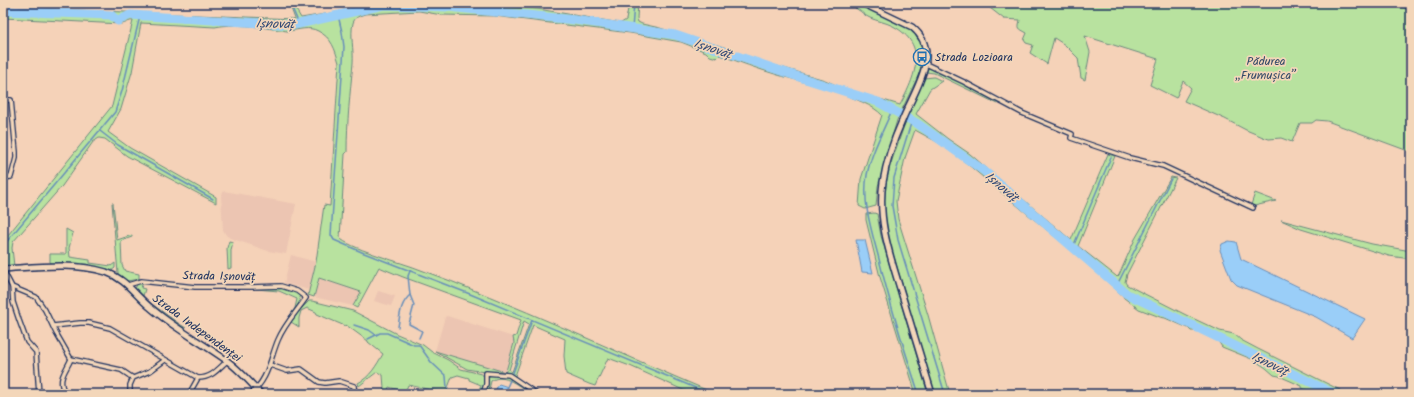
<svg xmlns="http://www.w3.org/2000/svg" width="1414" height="397" viewBox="0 0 1414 397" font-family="Kalam,sans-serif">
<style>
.built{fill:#ecc5b2}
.green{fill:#b8e29f;stroke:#6a887e;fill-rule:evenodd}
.water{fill:#9acef8;stroke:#678eba}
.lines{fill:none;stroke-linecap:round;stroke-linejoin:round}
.stream{stroke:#678eba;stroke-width:1.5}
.river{stroke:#9acef8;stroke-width:9}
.street-casing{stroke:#1b2f5e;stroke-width:6}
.secondary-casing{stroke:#1b2f5e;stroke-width:8}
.street{stroke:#f3d6b9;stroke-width:3.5}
.secondary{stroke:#f3d6b9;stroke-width:5}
.labels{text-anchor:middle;stroke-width:3.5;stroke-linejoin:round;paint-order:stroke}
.poi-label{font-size:12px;fill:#1b2f5e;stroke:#f3d6b9;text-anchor:start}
.park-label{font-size:12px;fill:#334a68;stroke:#f3d6b9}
.street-label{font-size:12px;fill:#1b2f5e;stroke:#f3d6b9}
.water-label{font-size:13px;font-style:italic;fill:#2e4775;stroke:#f3d6b9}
</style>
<rect width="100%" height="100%" fill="#f5d2b8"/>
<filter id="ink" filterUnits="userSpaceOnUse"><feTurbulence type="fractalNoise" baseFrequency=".025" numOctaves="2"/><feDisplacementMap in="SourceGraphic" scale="8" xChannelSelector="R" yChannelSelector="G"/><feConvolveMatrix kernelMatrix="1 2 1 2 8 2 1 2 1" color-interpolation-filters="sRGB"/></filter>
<g filter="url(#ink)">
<!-- built -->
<g class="built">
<path d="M224 191 296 204 286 254 268 251 230 238 226 235 223 230 221 196Z"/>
<path d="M291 255 316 262 309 290 284 283Z"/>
<path d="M318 278 361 292 353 306 314 297Z"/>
<path d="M378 291 395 296 391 306 374 301Z"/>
<path d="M447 316 513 337 514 343 506 371 504 372 435 351 445 317Z"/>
</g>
<!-- green -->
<g class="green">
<path d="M289 3H292L301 18 337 12 368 3H471L538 9 621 23 626 20 629 3H638L637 18 638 22 642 24 660 28 724 47 750 58 825 80 843 88 900 105C915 77 929 45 893 26 885 22 877 21 870 18 865 16 862 12 857 9 853 6 848 5 843 3H856L907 27 917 33 923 48 924 56 919 74 897 120 884 165 878 186 876 206 865 209 859 206 861 179 882 115C866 97 802 82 778 75 758 69 739 62 720 55L717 58 710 56 706 52 681 42 630 33 494 16 442 15 419 11 365 14C359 16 355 17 353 23 350 36 354 49 353 63 350 93 347 122 347 152L345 154 340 238C347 247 399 262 413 267 516 304 615 352 716 394H692L630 366 608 358 595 386 589 384 566 374 564 356 565 339 533 325 515 376 504 372H484L467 369 435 351 505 372 506 371 514 343 513 337 516 336 521 320 403 277 379 267 357 308 353 306 361 292 319 278 314 297 308 295 316 262 324 205 330 206 339 63C335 49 332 38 318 31 309 26 299 30 288 31 285 31 283 30 279 30 262 27 231 23 215 27L141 23 132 72 121 109 108 132 130 148 216 197V203L127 156 105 139 99 138 93 142 62 186 13 242 12 248 14 266H3V240H4L112 106 133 21C129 20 126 24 121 24L3 18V7L295 19ZM524 321 529 324 512 372 509 370Z"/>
<path d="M988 3H1370L1411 9V152L1327 121 1316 120 1312 123H1300L1292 142 1281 138 1269 139 1263 137 1246 130 1225 119 1184 101 1191 88 1183 81 1176 98 1150 85 1158 59 1085 36 1090 52 1085 80 1081 78 1078 58 1065 45 1054 38 1047 64 1030 53 1033 45 1026 43 1024 40 1027 33C1018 28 1018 29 1020 20L1004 19 990 8Z"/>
<path d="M928 67 963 83 999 103 998 104 934 73 926 72Z"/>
<path d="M934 77 942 81 930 89 916 114 948 139 970 154 1071 240 1108 154 1115 156 1078 246 1116 276 1117 277 1119 275 1135 239 1171 177 1176 178 1127 274 1125 282 1127 285 1186 315 1220 331 1234 334 1241 340 1258 349 1348 394H1315L1302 388V386L1279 376 1274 375 1266 368 1254 360 1222 347 1218 341 1199 331H1191L1188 328 1165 318 1160 317 1139 309 1124 298 1123 296 1090 266 960 158 937 142 915 130 905 158 896 201 898 219 928 315 950 394H935L888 237 884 204 886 184 890 166 904 126 924 78Z"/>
<path d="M1255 193 1276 201 1254 206 1251 205Z"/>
<path d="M112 203H113L117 240 132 235V237L121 241 122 265 125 271 139 274V279L127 281 119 276 118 273Z"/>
<path d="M874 213 877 214 881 236 928 394H916L880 277 866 220V214Z"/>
<path d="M1281 220 1372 244 1411 251V259L1389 256 1301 229Z"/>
<path d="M66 229 73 233 69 248 70 257 90 260V263L111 266 115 263V268L111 271 84 265 50 263V254H66Z"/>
<path d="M229 241 233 242 231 250V268L228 269 227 248Z"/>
<path d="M143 282 141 288 145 289 143 296 145 299 178 323 186 328 185 329C166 318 150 305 135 289L137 284Z"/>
<path d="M277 287C295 290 308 292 294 311 291 316 288 321 284 325L295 308 297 299 279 291 256 289Z"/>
<path d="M309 301H312L353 311 397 334 423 345 432 352 448 360 461 369 481 374 484 376 485 384 482 394H477L481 385 469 380V378L458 375 452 377 446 393 408 385 405 392 389 387 387 394H383L384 388 383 375 377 372 359 386 358 383C370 377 376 366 383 354L368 342V341L346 325 345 326 317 314 316 312 307 308 301 311 299 318V327L291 322 300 310Z"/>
<path d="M492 374 506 375 510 377 535 394H531C520 387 504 372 491 381L488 394H485L488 375Z"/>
</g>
<!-- water -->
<g class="water">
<path d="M856 240H865L873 273 862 272Z"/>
<path d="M1229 241 1236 242 1241 259 1365 319 1352 338 1316 317 1237 285 1231 279 1220 250 1222 244Z"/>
<path d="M499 384 508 387 507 394H495L497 386Z"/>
</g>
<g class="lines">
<!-- stream -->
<g class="stream">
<path d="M290 3 299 24"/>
<path d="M338 15 342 32 344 47 332 220 331 235 334 240 364 253 470 294 710 394"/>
<path d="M632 29 634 3"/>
<path d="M892 110C883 131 871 153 867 175 862 203 872 232 879 259 890 305 904 349 919 394"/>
<path d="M912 120 894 178 892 206 898 240 945 394"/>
<path d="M100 131 118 145 213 199"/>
<path d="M3 246 115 112 122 91 140 16"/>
<path d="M1073 247 1111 157"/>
<path d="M410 271 408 276 410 295 414 305 409 324 422 331 419 338"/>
<path d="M1117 285 1171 179"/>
<path d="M354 325 369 330 376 335"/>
<path d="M398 327C400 315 400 304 410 295"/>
<path d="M368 339 380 333H387L414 345H419L431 362 446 376 447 388"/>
<path d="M513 373 532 320"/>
<path d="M507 387 511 378"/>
</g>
<!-- river -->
<path class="river" d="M3 11 111 15 118 21 130 15 294 25 384 5 448 7 575 20 675 35 793 75 878 102 918 124 984 171 1127 294 1335 394"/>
<defs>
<g id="street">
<path d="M926 64 964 82 1022 113 1072 134 1071 138 1130 158 1163 166 1253 208"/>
<path d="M3 100H11L16 152V158L11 177 3 178"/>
<path d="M3 270 12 287 36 297 45 310 56 333 71 359"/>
<path d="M128 285 141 281 195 287H251L281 286 297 291 306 298C297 311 284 325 278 340 270 359 268 381 250 394"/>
<path d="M12 287 13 302 19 320 27 342 36 352 39 394"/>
<path d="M53 326 80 323H89L110 328 198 378"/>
<path d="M71 359 121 370 133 378"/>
<path d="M270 365 287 371 301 369 319 382 325 383 339 381 354 386 355 394"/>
<path d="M66 394C56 380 65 373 71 359"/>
<path d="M130 394V385L133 378 150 371 165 360"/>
<path d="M189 394 198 378C212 378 218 369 227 361"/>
<path d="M483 394 486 384V373L509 375 537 394"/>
</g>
<g id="secondary">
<path d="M862 3 912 27C944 53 913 92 902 121 894 139 886 163 883 182 877 221 891 258 902 295 912 328 922 361 932 394"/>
<path d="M3 269C37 267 73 262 106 272 126 279 135 295 151 308 174 328 201 342 226 360 239 369 250 382 261 394"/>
</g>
</defs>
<!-- street casing -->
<use href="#street" class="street-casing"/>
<!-- secondary casing -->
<use href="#secondary" class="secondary-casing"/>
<!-- street -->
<use href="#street" class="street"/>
<!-- secondary -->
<use href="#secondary" class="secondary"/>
</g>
</g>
<!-- icons -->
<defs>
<symbol id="bus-ring" viewBox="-11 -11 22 22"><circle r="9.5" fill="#f3d6b9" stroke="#1f6fb2" stroke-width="1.5"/><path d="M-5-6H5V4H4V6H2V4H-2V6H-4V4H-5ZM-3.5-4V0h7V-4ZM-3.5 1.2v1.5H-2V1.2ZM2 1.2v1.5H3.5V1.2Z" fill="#1f6fb2"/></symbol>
</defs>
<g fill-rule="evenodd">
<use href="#bus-ring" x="912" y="47" width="20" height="20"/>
</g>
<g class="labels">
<!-- poi labels -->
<g class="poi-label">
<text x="935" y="61">Strada Lozioara</text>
</g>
<!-- park labels -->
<g class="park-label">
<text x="1266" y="65">Pădurea<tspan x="1266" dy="14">„Frumușica”</tspan></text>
</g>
<!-- street labels -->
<g class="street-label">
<text transform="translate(219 276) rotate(1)" y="4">Strada Ișnovăț</text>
<text transform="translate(197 328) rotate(36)" y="4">Strada Independenței</text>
</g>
<!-- water labels -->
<g class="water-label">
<text transform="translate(275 23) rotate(1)" y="5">Ișnovăț</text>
<text transform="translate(713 48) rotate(18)" y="5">Ișnovăț</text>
<text transform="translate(1002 186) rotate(40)" y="5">Ișnovăț</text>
<text transform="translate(1270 363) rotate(26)" y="5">Ișnovăț</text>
</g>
</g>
<!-- margin -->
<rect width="1414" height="397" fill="none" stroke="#f3d6b9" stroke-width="16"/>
<rect x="8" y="8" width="1398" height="381" fill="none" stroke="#1b2f5e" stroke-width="1.5" filter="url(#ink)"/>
</svg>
